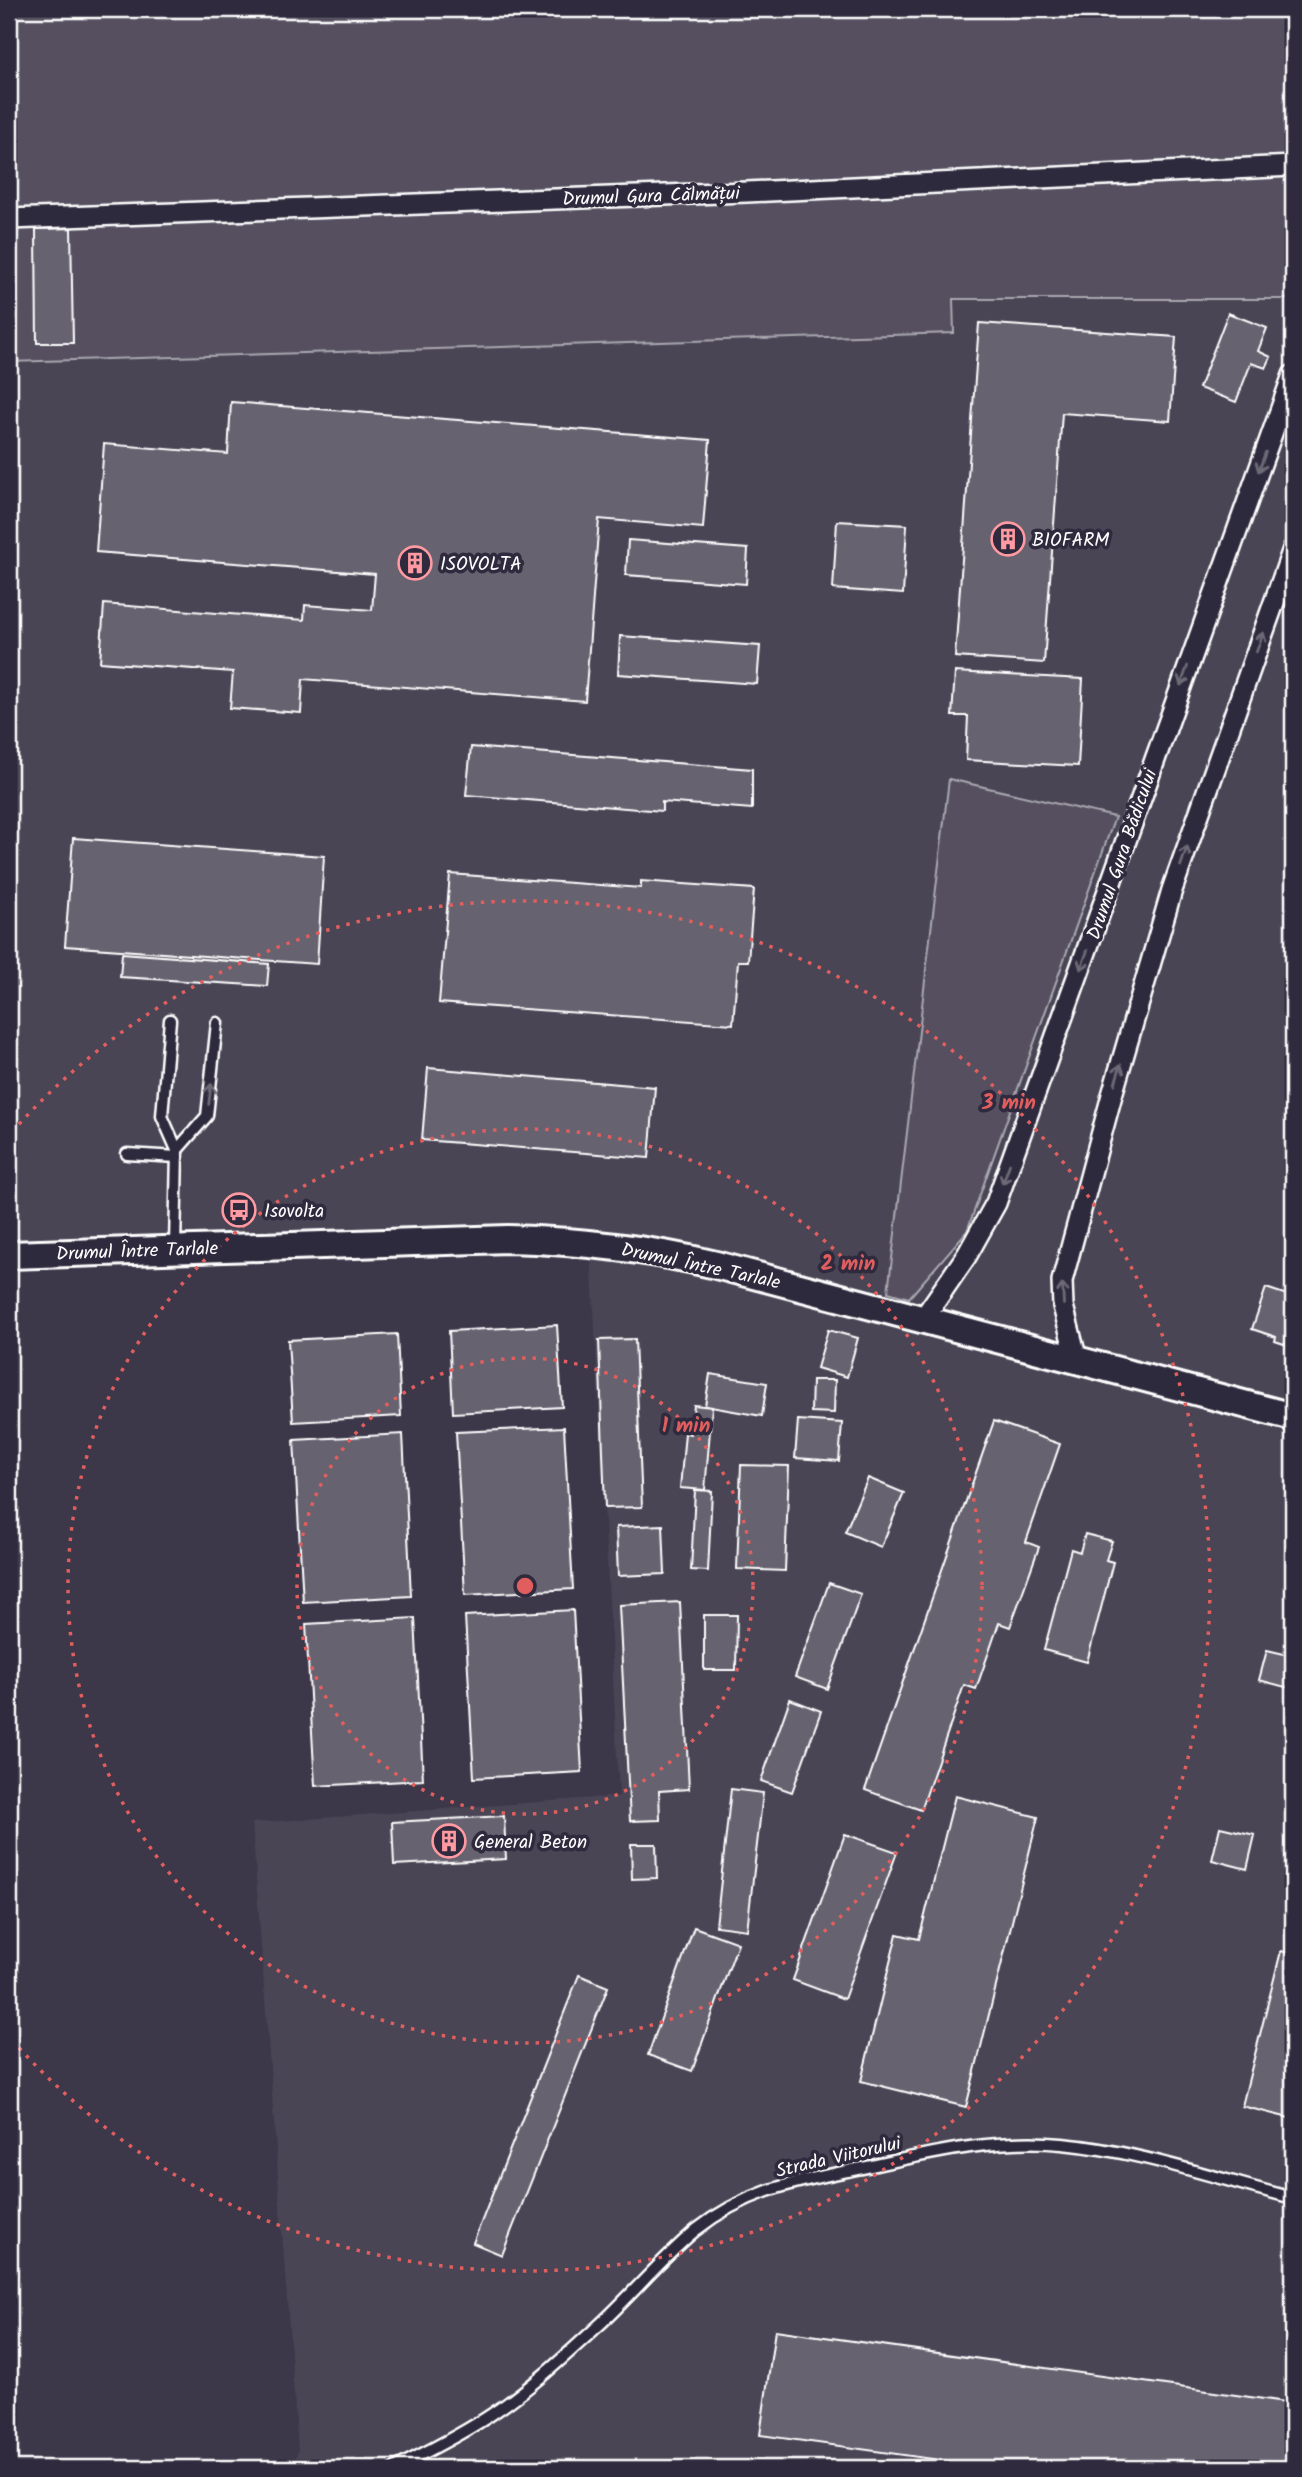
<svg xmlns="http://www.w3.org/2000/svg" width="1302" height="2477" viewBox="0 0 1302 2477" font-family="Kalam,sans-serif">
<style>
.built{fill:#494455}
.green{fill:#555060;stroke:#aaa8b0;stroke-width:2}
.building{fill:#666270;stroke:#fff;stroke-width:2}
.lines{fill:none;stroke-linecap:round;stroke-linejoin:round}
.service-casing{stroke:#fff;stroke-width:15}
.minor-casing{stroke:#fff;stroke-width:24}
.secondary-casing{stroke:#fff;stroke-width:32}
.service{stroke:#2f2a3d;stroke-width:10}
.minor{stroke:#2f2a3d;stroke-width:19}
.secondary{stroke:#2f2a3d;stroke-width:26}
.oneway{stroke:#6d6a77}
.ring{fill:none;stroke:#e05e5e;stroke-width:3.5;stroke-dasharray:3.5 7}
.labels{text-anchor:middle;stroke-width:7;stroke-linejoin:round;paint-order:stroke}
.street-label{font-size:19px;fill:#fff;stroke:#2f2a3d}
.poi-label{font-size:19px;fill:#fff;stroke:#2f2a3d;text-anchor:start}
.centre{fill:#e05e5e;stroke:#2f2a3d;stroke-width:3.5}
.ring-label{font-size:21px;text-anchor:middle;font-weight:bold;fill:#e05e5e;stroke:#2f2a3d;stroke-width:7;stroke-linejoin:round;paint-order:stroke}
</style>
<rect width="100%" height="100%" fill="#3c3749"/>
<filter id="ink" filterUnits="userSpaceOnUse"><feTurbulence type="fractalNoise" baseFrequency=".0143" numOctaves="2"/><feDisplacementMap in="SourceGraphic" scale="14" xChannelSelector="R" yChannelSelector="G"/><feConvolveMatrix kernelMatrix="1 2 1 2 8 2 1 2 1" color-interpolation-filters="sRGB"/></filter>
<g filter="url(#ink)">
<!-- built -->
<path class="built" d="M953 299H1293V2468H292L298 2451 252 1823 619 1796 591 1253 453 1252 9 1268V362L953 333Z"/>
<!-- green -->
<g class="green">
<path d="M9 9H1293V299H953L954 333 9 362Z"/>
<path d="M949 779 1115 817 967 1231 909 1298 888 1292Z"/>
</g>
<!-- building -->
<g class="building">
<path d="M71 228 73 343H37L36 229Z"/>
<path d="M1228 313 1267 328 1258 351 1271 357 1266 368 1251 363 1236 402 1199 388Z"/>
<path d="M979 323 1176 337 1170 421 1062 413 1044 663 955 657Z"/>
<path d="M231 402 710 440 703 528 599 519 585 701 303 679 301 713 230 708 233 672 100 662 104 604 304 620 305 605 372 610 375 574 96 552 104 444 228 454Z"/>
<path d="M837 521 907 525 903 594 833 589Z"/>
<path d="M628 540 748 549 746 584 626 575Z"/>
<path d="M620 636 760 646 757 684 618 674Z"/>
<path d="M955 672 1083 679 1078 766 966 760 968 716H952Z"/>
<path d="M471 747 752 769V809L662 802V811L466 795Z"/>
<path d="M73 838 324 856 317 964 65 946Z"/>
<path d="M450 874 641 888V881L754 889 748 961H738L733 1024 439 1003Z"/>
<path d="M122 953 269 964 267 986 120 977Z"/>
<path d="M428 1068 655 1087 649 1158 422 1140Z"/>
<path d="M1266 1288 1290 1296 1291 1293H1293V1347L1275 1341 1276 1337 1252 1329Z"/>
<path d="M557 1325 562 1407 453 1413 449 1331Z"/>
<path d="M828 1330 858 1338 847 1377 817 1368Z"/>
<path d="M397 1334 401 1416 293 1422 288 1340Z"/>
<path d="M635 1339 642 1507 605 1508 599 1340Z"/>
<path d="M710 1374 767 1383 762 1416 705 1406Z"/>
<path d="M812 1380H835L834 1413 811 1412Z"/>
<path d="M694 1405 712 1407 705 1490 680 1488 685 1433 691 1434Z"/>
<path d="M798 1420 842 1423 839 1461 795 1458Z"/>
<path d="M994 1421 1060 1444 1026 1542 1039 1547 1010 1627 999 1623 976 1689 964 1685 921 1810 865 1790Z"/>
<path d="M564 1427 573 1589 465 1595 456 1432Z"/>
<path d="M403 1434 411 1596 303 1602 294 1440Z"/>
<path d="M741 1465 789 1466 785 1571 737 1569Z"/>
<path d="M868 1478 904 1493 881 1547 845 1532Z"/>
<path d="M695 1490 712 1491 708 1571 691 1570Z"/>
<path d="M663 1525 665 1574 618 1576 616 1527Z"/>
<path d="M1085 1534 1112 1541 1106 1560 1113 1562 1087 1662 1044 1650 1071 1549 1080 1552Z"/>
<path d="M829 1583 861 1594 827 1689 795 1677Z"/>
<path d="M680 1602 689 1789 659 1791 660 1820 630 1821 619 1605Z"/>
<path d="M573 1610 582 1772 474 1778 465 1616Z"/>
<path d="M704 1615H737L736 1670H704Z"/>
<path d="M415 1618 423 1780 315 1786 306 1624Z"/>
<path d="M1267 1650 1293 1656V1689L1259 1680Z"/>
<path d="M790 1699 821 1711 792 1792 761 1781Z"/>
<path d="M731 1789 763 1793 747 1930 716 1926Z"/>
<path d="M955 1796 1038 1817 966 2107 861 2081 897 1934 919 1939Z"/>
<path d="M504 1816 506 1859 394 1865 392 1822Z"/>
<path d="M1220 1827 1255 1835 1247 1869 1212 1860Z"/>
<path d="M845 1834 897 1852 844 1999 793 1980Z"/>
<path d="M631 1844H656L657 1878 632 1879Z"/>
<path d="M694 1927 738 1943 692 2071 648 2055Z"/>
<path d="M1281 1951 1293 1954V2119L1242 2106Z"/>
<path d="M579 1975 608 1987 502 2255 473 2243Z"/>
<path d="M775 2330 1293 2403V2468H997L760 2435Z"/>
</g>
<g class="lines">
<defs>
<g id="service">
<path d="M170 1020 162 1116 177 1150 175 1248"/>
<path d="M177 1150 207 1116 217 1023"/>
<path d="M127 1154 177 1157"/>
<path d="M395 2468C428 2451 461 2435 492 2414 530 2389 564 2357 598 2326 631 2296 661 2259 696 2230 747 2190 795 2182 857 2169 924 2155 993 2137 1062 2144 1140 2151 1217 2179 1293 2198"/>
</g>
<g id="minor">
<path d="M9 219 747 192 1293 166"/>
<path d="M923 1319 967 1255 996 1203 1293 375"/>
<path d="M1077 1360 1063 1306 1062 1281 1112 1095 1172 890 1293 549"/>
</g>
<path id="secondary" d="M9 1255 508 1239C580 1241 646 1248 716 1265L1293 1417"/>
</defs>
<!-- service casing -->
<use href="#service" class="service-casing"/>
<!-- minor casing -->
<use href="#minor" class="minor-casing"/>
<!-- secondary casing -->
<use href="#secondary" class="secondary-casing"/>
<!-- service -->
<use href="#service" class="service"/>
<!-- minor -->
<use href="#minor" class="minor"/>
<!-- secondary -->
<use href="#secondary" class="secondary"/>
</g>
<!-- one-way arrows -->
<defs><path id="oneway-shaft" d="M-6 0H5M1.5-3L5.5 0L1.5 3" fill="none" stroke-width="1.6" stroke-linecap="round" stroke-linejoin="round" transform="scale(1.75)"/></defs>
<g class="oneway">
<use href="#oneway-shaft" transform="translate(1262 462) rotate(110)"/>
<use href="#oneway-shaft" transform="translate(1260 642) rotate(-70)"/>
<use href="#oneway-shaft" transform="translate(1184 676) rotate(110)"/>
<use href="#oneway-shaft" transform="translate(1184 856) rotate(-71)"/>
<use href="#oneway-shaft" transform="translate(1084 960) rotate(110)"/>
<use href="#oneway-shaft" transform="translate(1118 1074) rotate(-73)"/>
<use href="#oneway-shaft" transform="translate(210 1094) rotate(-83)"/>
<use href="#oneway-shaft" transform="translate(1006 1174) rotate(110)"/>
<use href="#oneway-shaft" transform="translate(1063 1294) rotate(-93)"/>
</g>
</g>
<!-- distance rings -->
<g class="ring">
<circle cx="525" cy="1586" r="228"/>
<circle cx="525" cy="1586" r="457"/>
<path d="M12 1132A685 685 0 1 1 12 2040"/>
</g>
<!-- icons -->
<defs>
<symbol id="building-ring" viewBox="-11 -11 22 22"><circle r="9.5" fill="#2f2a3d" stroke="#ff9aa2" stroke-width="1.5"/><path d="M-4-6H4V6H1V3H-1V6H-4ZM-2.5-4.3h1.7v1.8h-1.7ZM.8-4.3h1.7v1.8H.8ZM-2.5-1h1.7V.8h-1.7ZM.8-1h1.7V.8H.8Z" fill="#ff9aa2"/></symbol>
<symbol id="bus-ring" viewBox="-11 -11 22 22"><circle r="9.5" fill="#2f2a3d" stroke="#ff9aa2" stroke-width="1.5"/><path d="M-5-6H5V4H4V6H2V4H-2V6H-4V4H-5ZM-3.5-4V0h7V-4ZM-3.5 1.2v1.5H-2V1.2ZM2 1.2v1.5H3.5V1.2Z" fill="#ff9aa2"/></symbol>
</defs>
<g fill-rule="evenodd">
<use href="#building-ring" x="989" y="520" width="38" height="38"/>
<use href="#building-ring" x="396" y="544" width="38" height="38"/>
<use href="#bus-ring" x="220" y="1191" width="38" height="38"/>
<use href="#building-ring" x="430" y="1822" width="38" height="38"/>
</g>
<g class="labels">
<!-- street labels -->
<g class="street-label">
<text transform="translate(651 195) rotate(-2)" y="7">Drumul Gura Călmățui</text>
<text transform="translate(1121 854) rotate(-71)" y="7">Drumul Gura Bădicului</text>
<text transform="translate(137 1250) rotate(-2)" y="7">Drumul Între Tarlale</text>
<text transform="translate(701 1265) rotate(12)" y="7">Drumul Între Tarlale</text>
<text transform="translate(838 2156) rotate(-13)" y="7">Strada Viitorului</text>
</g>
<!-- poi labels -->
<g class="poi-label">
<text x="1032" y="546">BIOFARM</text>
<text x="440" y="570">ISOVOLTA</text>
<text x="264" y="1217">Isovolta</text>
<text x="474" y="1848">General Beton</text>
</g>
</g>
<circle cx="525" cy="1586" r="10" class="centre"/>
<g class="ring-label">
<text x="1009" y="1109">3 min</text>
<text x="848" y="1270">2 min</text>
<text x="686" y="1432">1 min</text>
</g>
<!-- margin -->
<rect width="1302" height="2477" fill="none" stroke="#2f2a3d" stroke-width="35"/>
<rect x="18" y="18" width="1267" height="2442" fill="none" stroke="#fff" stroke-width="2.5" filter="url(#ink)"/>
</svg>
